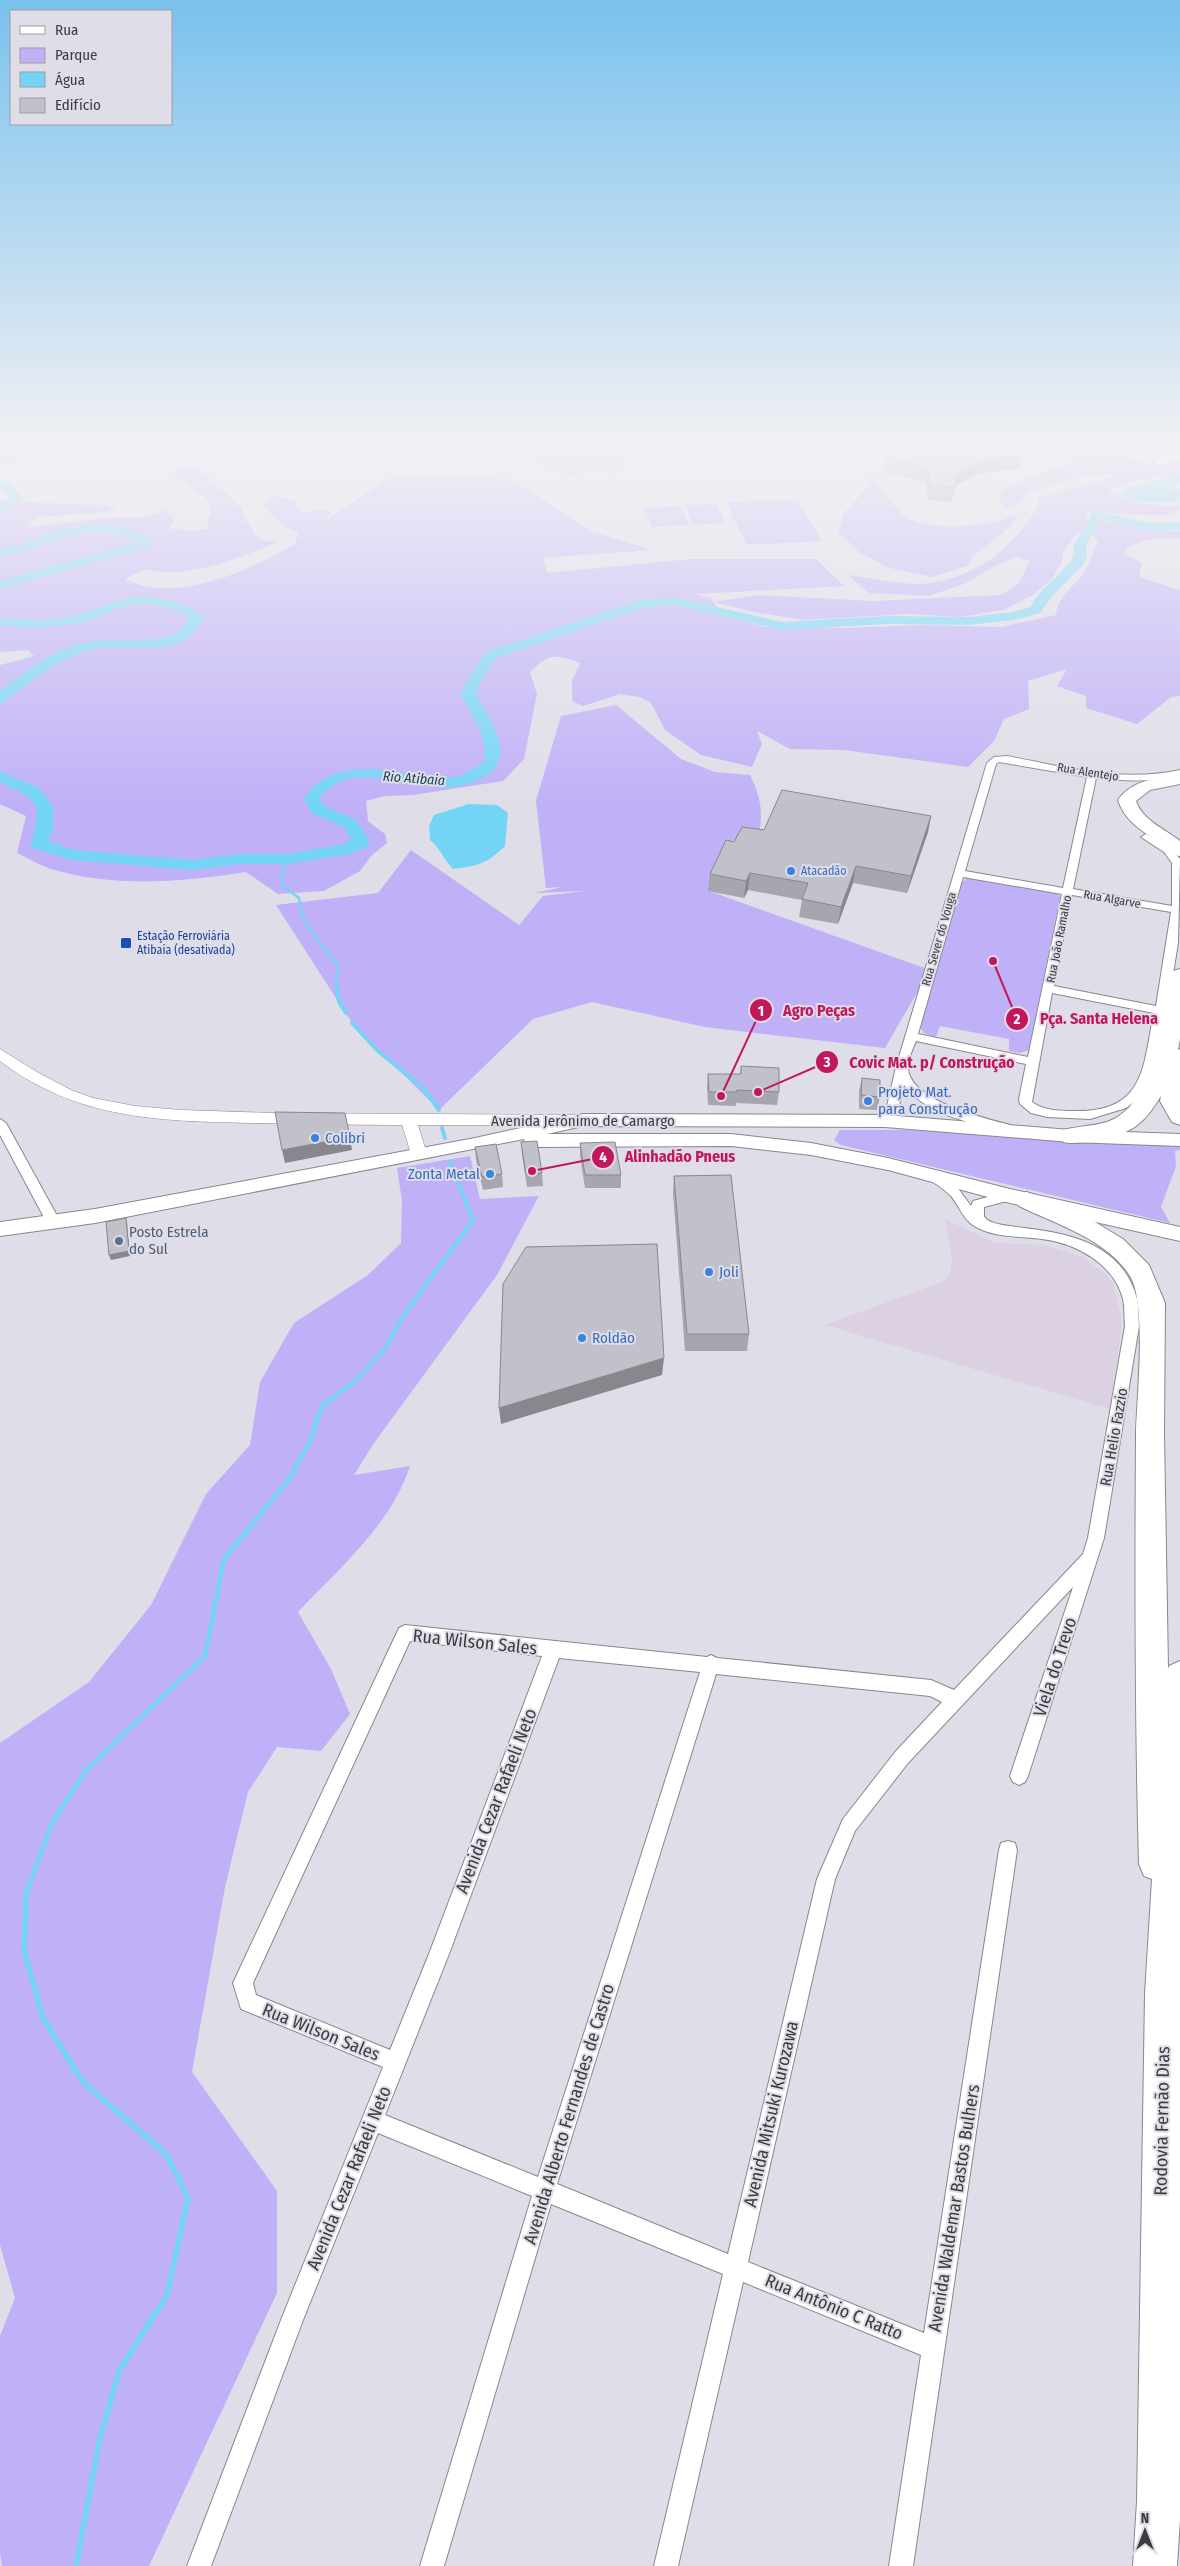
<svg xmlns="http://www.w3.org/2000/svg" width="1180" height="2566" viewBox="0 0 1180 2566" font-family="'Fira Sans Condensed',sans-serif">
<style>
.industrial{fill:#dcd0e3}
.green{fill:#c0b0f8}
.water{fill:#74d4f5}
.lines{fill:none;stroke-linecap:round;stroke-linejoin:round}
.stream-far3{stroke:#74d4f5;stroke-width:2.5}
.stream-far2{stroke:#74d4f5;stroke-width:4}
.stream-far1{stroke:#74d4f5;stroke-width:4.5}
.stream{stroke:#74d4f5;stroke-width:5.5}
.river{fill:#74d4f5;fill-rule:evenodd}
.minor-casing{stroke:#88878f;stroke-width:2}
.tertiary-casing{stroke:#88878f;stroke-width:1}
.secondary-casing{stroke:#88878f;stroke-width:2}
.motorway-casing{stroke:#88878f;stroke-width:2}
.minor{fill:#fff;fill-rule:evenodd}
.tertiary{fill:#fff;fill-rule:evenodd}
.secondary{fill:#fff;fill-rule:evenodd}
.motorway{fill:#fff;fill-rule:evenodd}
.wall{fill:#a6a6ae}
.shaded-wall{fill:#87878d}
.building{fill:#c1c1ca;stroke:#87878d}
.shop-dot{fill:#3f7fe0;stroke:#dfdde7;stroke-width:2}
.transit-dot{fill:#1a4fb4;stroke:#dfdde7;stroke-width:2}
.service-dot{fill:#5c6f8a;stroke:#dfdde7;stroke-width:2}
.labels{text-anchor:middle;stroke-width:4;stroke-linejoin:round;paint-order:stroke}
.far-street-label{font-size:12px;fill:#3c3c3f;stroke:#dfdde7}
.far-shop-label{font-size:12px;fill:#366cbe;stroke:#dfdde7;text-anchor:start}
.far-transit-label{font-size:12px;fill:#164399;stroke:#dfdde7;text-anchor:start}
.far-water-label{font-size:14px;font-style:italic;fill:#1a4553;stroke:#dfdde7}
.shop-label{font-size:15px;fill:#366cbe;stroke:#dfdde7;text-anchor:start}
.street-label{font-size:15px;fill:#3c3c3f;stroke:#dfdde7}
.service-label{font-size:15px;fill:#4e5e75;stroke:#dfdde7;text-anchor:start}
.near-street-label{font-size:18px;fill:#3c3c3f;stroke:#dfdde7}
.leader{fill:none;stroke:#c2185b;stroke-width:2}
.callout-dot{fill:#c2185b;stroke:#dfdde7;stroke-width:2}
.mark-label{font-size:15px;text-anchor:middle;font-weight:bold;fill:#fff}
.callout-label{font-size:16px;text-anchor:middle;font-weight:bold;fill:#c2185b;stroke:#dfdde7;stroke-width:4;stroke-linejoin:round;paint-order:stroke}
</style>
<rect width="100%" height="100%" fill="#dfdde7"/>
<!-- industrial -->
<path class="industrial" d="M945 1219 996 1243 1044 1245 1083 1257 1106 1274 1113 1284 1121 1316V1330L1110 1409 825 1325 942 1282 950 1275 952 1260Z"/>
<!-- green -->
<g class="green">
<path d="M567 446H613L615 449 612 455 621 458 628 470 614 473 594 470 569 475 550 469 535 460H566Z"/>
<path d="M1073 446H1093L1097 449 1096 446H1180V455C1151 456 1125 457 1098 448 1113 459 1160 464 1180 465V474L1139 480 1106 491 1136 503 1180 507 1173 515H1140L1088 511 1085 527 1074 537 1063 552 1062 562 1051 580 1031 596 1004 610 960 617 909 614 803 620 754 612 714 602 719 613 765 627 840 628 926 625 1001 627 1056 615C1059 591 1078 586 1087 567 1092 559 1093 550 1098 542L1091 531 1101 520C1128 524 1153 534 1180 531V538C1163 539 1134 537 1124 553L1142 563 1139 577 1180 590V696L1171 697 1137 724 1086 708V696L1057 686 1067 669 1028 681 1029 709 1004 719 994 741 968 767 844 750 790 749 757 731 762 744 752 767 701 755 665 730 651 703 640 697 620 694 583 706 572 701V681L580 663C555 654 549 653 530 672L537 694 524 759 503 781 413 795 385 796 366 801 368 821 385 834 387 843 371 856 360 871 324 891 278 894 246 872C182 882 114 888 51 869 39 865 28 858 17 853L26 816 0 804V665L34 656 28 650 0 652V501L116 506 108 512 36 517 28 527 117 517 142 518 166 510 174 520 169 528 189 531 209 529 207 520 212 510 206 498 168 471 197 466 241 508 245 519 256 535 262 540 278 542C238 558 189 580 145 569L125 579C175 605 251 570 295 544L298 533 281 524 264 506 273 496 296 500V507L304 513 322 509 331 512 325 521 389 478 511 479 591 531 652 550 543 558 547 573 691 559H816L844 586 695 594 711 598 713 602 758 595 873 601 1001 595 1019 583 1030 561 1017 557 998 564 964 584 928 596 869 593 848 575C870 578 894 583 916 584 953 584 993 564 1016 536 1026 525 1037 513 1039 498L1120 475C1102 470 1050 483 1032 491 1026 493 1020 502 1015 507H1004L999 499 1002 489 1068 463 1076 458Z"/>
<path d="M0 447 18 450V461L0 465Z"/>
<path d="M872 476C881 488 890 502 901 513 922 533 989 528 1013 515L1018 517 1003 533 973 555 969 565 932 577 890 568 860 553 838 532 844 513 867 488Z"/>
<path d="M797 499 822 541 747 545 726 502Z"/>
<path d="M717 504 726 523 693 525 684 505Z"/>
<path d="M681 506 689 525 652 527 644 508Z"/>
<path d="M616 705 681 759 715 772 750 775C759 792 763 809 760 829L725 844 709 891 930 970 885 1048 705 1027 592 1002 533 1019 439 1110 352 1023 276 905 378 893 411 850 519 925 543 896 585 891 534 893 563 887 546 888 536 801 561 716Z"/>
<path d="M968 877 1057 892 1060 897 1029 1050 1020 1053 1009 1051V1039L940 1026 936 1037 924 1033 919 1025 960 885Z"/>
<path d="M840 1130H912L1180 1147V1150L1175 1151 1176 1166 1161 1207 1170 1223 841 1145 834 1140Z"/>
<path d="M470 1156 480 1199 539 1196 497 1275 374 1443 354 1475 410 1466C391 1525 339 1568 298 1612L331 1669 350 1714 321 1751 277 1747 248 1792 225 1887 192 2072 277 2191V2293L149 2566H2L0 2552V2336L15 2298 0 2245V1743L89 1682 151 1605 206 1494 250 1445 260 1382 294 1323 368 1275 401 1243 402 1201 397 1168Z"/>
</g>
<!-- water -->
<g class="water">
<path d="M541 446H563L562 457 536 458Z"/>
<path d="M1180 475V483L1164 490 1180 489V501C1160 503 1136 506 1119 494L1126 488Z"/>
<path d="M469 804 497 805 508 813 505 846C487 864 477 866 453 869 444 860 441 849 430 840L429 826 434 815Z"/>
</g>
<g class="lines">
<!-- stream-far3 -->
<path class="stream-far3" d="M288 859 282 875 283 886 299 898C301 927 321 943 338 965L336 985"/>
<!-- stream-far2 -->
<g class="stream-far2">
<path d="M336 984 339 1002 346 1013"/>
<path d="M352 1023 378 1051 423 1088 439 1110"/>
<path d="M442 1128 445 1138"/>
<path d="M355 1381 384 1350 404 1315 473 1220 450 1162"/>
</g>
<!-- stream-far1 -->
<path class="stream-far1" d="M25 1896 52 1823 86 1770 205 1656 224 1559 290 1478 310 1441 322 1406 356 1380"/>
<!-- stream -->
<path class="stream" d="M26 1895 24 1951 43 2018 82 2081 166 2154 188 2198 167 2295 119 2371 99 2442 76 2566"/>
<!-- river -->
<g class="river">
<path d="M0 480 12 485 22 499 0 516V506L9 498 0 489Z"/>
<path d="M1097 511 1149 523 1180 522V530L1149 531 1101 519 1086 544 1087 556 1083 565 1053 595 1040 613 1013 620 969 625 888 624 782 630 674 605 642 608 496 658 479 684 476 695C488 714 515 755 490 773 442 807 393 767 344 780 334 783 327 790 320 798L324 806 356 820 370 842 367 846 350 854 288 864H240L192 870 72 860 33 848 30 844 35 829 37 807 27 796 0 782V771L39 788 53 807V829L48 841 74 850 192 860 240 854H288L340 845 351 840 344 827 311 813 304 798C338 749 401 777 450 778L462 775 483 763C491 743 471 712 460 695L465 684 486 652 640 600 674 597 782 622 888 616 969 617 1012 612 1030 607 1043 589 1070 563 1073 556 1074 544 1093 512Z"/>
<path d="M94 524C113 524 140 527 153 543L152 546 0 589V581L137 542C92 513 45 551 0 556V548L18 545 55 531Z"/>
<path d="M143 596 181 603 204 616C200 624 195 632 188 638 165 656 115 642 87 651 56 660 30 682 5 701L0 703V691C23 673 47 654 75 645 106 635 148 646 174 634 182 631 185 624 189 617 167 604 141 600 116 609 105 613 96 620 84 622 56 628 28 629 0 626V618C27 620 58 622 84 613 107 606 117 598 143 596Z"/>
</g>
<defs>
<g id="minor">
<path d="M61 446H71L27 463 22 462Z"/>
<path d="M1007 756C1065 767 1121 783 1180 770V776C1151 782 1125 781 1096 778L1073 889 1172 906V863L1164 852 1141 837 1146 834 1168 845 1180 859 1178 943 1167 1011 1150 1084 1143 1095 1126 1108 1090 1119 1047 1117 1031 1113 1020 1104 1019 1099 1026 1064 916 1041C913 1048 908 1059 908 1067 908 1101 985 1118 1010 1125L1012 1128 1006 1132C972 1123 926 1115 904 1085 901 1097 898 1121 885 1125L881 1124 879 1121 887 1106 896 1067 987 763 994 757ZM999 762 1087 777 1063 888 965 871 996 764ZM963 877 1062 894 1028 1057 918 1034ZM1072 895 1171 912 1156 1006 1054 986ZM1052 993 1154 1013C1143 1065 1146 1112 1076 1111 1062 1111 1044 1111 1032 1102Z"/>
<path d="M0 1119 6 1123 61 1223 59 1226H49L47 1223 0 1135Z"/>
<path d="M931 1170 957 1187 971 1206 973 1201 1010 1191 1015 1193 1017 1196 1015 1199 984 1207V1216C993 1238 1114 1211 1137 1299 1139 1308 1138 1317 1139 1326L1104 1538 1028 1776 1025 1782 1019 1785 1013 1782 1010 1776 1073 1587 908 1763 855 1831 835 1879 748 2262 924 2333 999 1850 1001 1843 1008 1841 1015 1843 1017 1850 913 2566H889L921 2355 743 2282 678 2566H654L723 2274 551 2204 444 2566H420L532 2196 378 2133 303 2320 211 2566H187L281 2320 383 2067 241 2009 233 1983 399 1628 405 1625 707 1657 711 1655 717 1658 931 1680 954 1690 1083 1554 1088 1538 1125 1326C1124 1317 1125 1308 1123 1299 1114 1264 1076 1243 1042 1239 1020 1236 998 1238 978 1228 964 1222 960 1207 951 1196 944 1189 935 1183 926 1178L925 1175 926 1172ZM410 1641 542 1656 429 1954 390 2050 256 1995 253 1983ZM559 1658 700 1672 538 2177 385 2115 449 1954ZM716 1674 930 1696 942 1702 896 1751 843 1819 817 1879 728 2254 557 2184Z"/>
</g>
<path id="tertiary" d="M0 1049 37 1072 71 1090 93 1098 135 1106 181 1110 274 1113 578 1115 584 1116 586 1120 584 1124 578 1125H418L427 1154 425 1158H413L411 1154 402 1125C351 1125 300 1124 250 1123 158 1121 76 1119 0 1061Z"/>
<path id="secondary" d="M583 1114 885 1115 1071 1130 1180 1134V1146L1071 1142 885 1127 583 1126 547 1134H731L811 1143 888 1158 1010 1189 1180 1227V1241L1010 1203 888 1170 811 1155 731 1146 532 1147 526 1145 524 1139 95 1223 0 1236V1222L95 1209 475 1138Z"/>
<g id="motorway">
<path d="M1180 454V462L1159 465 1153 461 1159 457Z"/>
<path d="M1180 774V784L1150 790 1136 801C1142 820 1165 829 1180 841V856L1174 855C1155 836 1126 827 1118 800 1133 779 1157 779 1180 774Z"/>
<path d="M1180 969V1039L1178 1050 1180 1049V1125L1172 1122 1160 1101 1161 1096C1154 1107 1147 1118 1136 1126 1122 1137 1079 1146 1063 1142L1060 1136 1063 1130C1081 1125 1103 1127 1119 1116 1158 1089 1163 1018 1170 975L1173 971Z"/>
<path d="M1027 1192 1095 1222 1123 1239 1149 1265 1165 1303 1164 1433 1168 1669 1169 1666 1180 1661V2519L1177 2566H1133L1137 2501 1145 1994 1152 1879 1144 1876 1139 1864C1135 1720 1135 1576 1136 1433 1137 1396 1147 1304 1130 1276 1107 1239 1055 1224 1019 1206L1015 1200 1019 1194Z"/>
</g>
</defs>
<!-- minor casing -->
<use href="#minor" class="minor-casing"/>
<!-- tertiary casing -->
<use href="#tertiary" class="tertiary-casing"/>
<!-- secondary casing -->
<use href="#secondary" class="secondary-casing"/>
<!-- motorway casing -->
<use href="#motorway" class="motorway-casing"/>
<!-- minor -->
<use href="#minor" class="minor"/>
<!-- tertiary -->
<use href="#tertiary" class="tertiary"/>
<!-- secondary -->
<use href="#secondary" class="secondary"/>
<!-- motorway -->
<use href="#motorway" class="motorway"/>
</g>
<!-- wall -->
<g class="wall">
<path d="M886 457 1019 468 978 474 956 485 951 502 928 500 926 482 884 472Z"/>
<path d="M931 816 928 832 907 893 853 883 838 924 799 917 802 900 748 890 744 898 708 891 710 874 734 842 764 830Z"/>
<path d="M741 1066 779 1092 777 1105 736 1103V1106L708 1105 707 1087 708 1074H740Z"/>
<path d="M862 1078 880 1097 877 1110 859 1109V1091Z"/>
<path d="M521 1142 542 1173 543 1186 527 1187 522 1155Z"/>
<path d="M580 1143 621 1175V1188H585L580 1156Z"/>
<path d="M475 1147 502 1174 503 1187 483 1190 476 1160Z"/>
<path d="M674 1176 749 1334 747 1351H685L673 1193Z"/>
</g>
<!-- shaded-wall -->
<g class="shaded-wall">
<path d="M1022 454 1019 468 978 474 956 485 951 502 954 487 959 471 981 460Z"/>
<path d="M931 816 928 832 907 893 911 876Z"/>
<path d="M856 866 853 883 838 924 841 907Z"/>
<path d="M750 873 748 890 744 898 746 881Z"/>
<path d="M350 1137 352 1150 285 1163 282 1150Z"/>
<path d="M126 1218 127 1222 130 1256 111 1260 109 1255Z"/>
<path d="M664 1358 662 1375 501 1424 499 1408Z"/>
</g>
<!-- building -->
<g class="building">
<path d="M913 446H1013L1022 454 981 460 959 471 954 487 930 486 928 468 886 457Z"/>
<path d="M782 790 931 816 911 876 856 866 841 907 802 899 808 883 750 873 746 881 710 874 726 840 734 842 742 827 764 830Z"/>
<path d="M741 1066 779 1068V1092L737 1090V1092H709L708 1074H741Z"/>
<path d="M862 1078 880 1080V1097L861 1095Z"/>
<path d="M275 1112 345 1113 350 1137 282 1150Z"/>
<path d="M537 1141 542 1173 526 1174 521 1142Z"/>
<path d="M615 1142 621 1175H585L580 1143Z"/>
<path d="M496 1144 502 1174 482 1177 475 1147Z"/>
<path d="M731 1175 749 1334H687L674 1176Z"/>
<path d="M126 1218 129 1251 109 1255 106 1222Z"/>
<path d="M657 1244 664 1358 499 1408 503 1284 526 1247Z"/>
</g>
<!-- sky -->
<linearGradient id="sky" x2="0" y2="1"><stop stop-color="#79c1ed"/><stop offset="0.55" stop-color="#f1f0f4"/><stop offset="1" stop-color="#f1f0f4" stop-opacity="0"/></linearGradient>
<rect width="1180" height="806" fill="url(#sky)"/>
<!-- markers -->
<g class="shop-dot">
<circle cx="791" cy="871" r="5"/>
<circle cx="868" cy="1101" r="5"/>
<circle cx="315" cy="1138" r="5"/>
<circle cx="490" cy="1174" r="5"/>
<circle cx="709" cy="1272" r="5"/>
<circle cx="582" cy="1338" r="5"/>
</g>
<rect class="transit-dot" x="120" y="937" width="12" height="12" rx="2.5"/>
<circle class="service-dot" cx="119" cy="1241" r="5"/>
<g class="labels">
<!-- far-street labels -->
<g class="far-street-label">
<text transform="translate(1088 772) rotate(9)" y="4">Rua Alentejo</text>
<text transform="translate(1112 899) rotate(10)" y="4">Rua Algarve</text>
<text transform="translate(939 939) rotate(-74)" y="4">Rua Sever do Vouga</text>
<text transform="translate(1059 939) rotate(-79)" y="4">Rua João Ramalho</text>
</g>
<!-- far-shop labels -->
<g class="far-shop-label">
<text x="801" y="875">Atacadão</text>
</g>
<!-- far-transit labels -->
<g class="far-transit-label">
<text x="137" y="940">Estação Ferroviária<tspan x="137" dy="14">Atibaia (desativada)</tspan></text>
</g>
<!-- far-water labels -->
<g class="far-water-label">
<text transform="translate(414 778) rotate(4)" y="5">Rio Atibaia</text>
</g>
<!-- shop labels -->
<g class="shop-label">
<text x="878" y="1097">Projeto Mat.<tspan x="878" dy="17">para Construção</tspan></text>
<text x="325" y="1143">Colibri</text>
<text x="480" y="1179" text-anchor="end">Zonta Metal</text>
<text x="719" y="1277">Joli</text>
<text x="592" y="1343">Roldão</text>
</g>
<!-- street labels -->
<g class="street-label">
<text x="583" y="1126">Avenida Jerônimo de Camargo</text>
<text transform="translate(1114 1437) rotate(-80)" y="5">Rua Helio Fazzio</text>
</g>
<!-- service labels -->
<g class="service-label">
<text x="129" y="1237">Posto Estrela<tspan x="129" dy="17">do Sul</tspan></text>
</g>
<!-- near-street labels -->
<g class="near-street-label">
<text transform="translate(475 1642) rotate(6)" y="6">Rua Wilson Sales</text>
<text transform="translate(1055 1667) rotate(-72)" y="6">Viela do Trevo</text>
<text transform="translate(496 1801) rotate(-69)" y="6">Avenida Cezar Rafaeli Neto</text>
<text transform="translate(321 2032) rotate(22)" y="6">Rua Wilson Sales</text>
<text transform="translate(569 2114) rotate(-73)" y="6">Avenida Alberto Fernandes de Castro</text>
<text transform="translate(771 2114) rotate(-77)" y="6">Avenida Mitsuki Kurozawa</text>
<text transform="translate(1162 2121) rotate(-89)" y="6">Rodovia Fernão Dias</text>
<text transform="translate(349 2178) rotate(-68)" y="6">Avenida Cezar Rafaeli Neto</text>
<text transform="translate(954 2208) rotate(-81)" y="6">Avenida Waldemar Bastos Bulhers</text>
<text transform="translate(834 2307) rotate(22)" y="6">Rua Antônio C Ratto</text>
</g>
</g>
<!-- callouts -->
<path class="leader" d="M721 1096L761 1010M993 961L1017 1019M758 1092L827 1062M532 1171L603 1157"/>
<g class="callout-dot">
<circle cx="721" cy="1096" r="5"/>
<circle cx="993" cy="961" r="5"/>
<circle cx="758" cy="1092" r="5"/>
<circle cx="532" cy="1171" r="5"/>
<circle cx="761" cy="1010" r="12"/>
<circle cx="1017" cy="1019" r="12"/>
<circle cx="827" cy="1062" r="12"/>
<circle cx="603" cy="1157" r="12"/>
</g>
<g class="mark-label">
<text x="761" y="1016">1</text>
<text x="1017" y="1024">2</text>
<text x="827" y="1067">3</text>
<text x="603" y="1162">4</text>
</g>
<g class="callout-label">
<text x="819" y="1016">Agro Peças</text>
<text x="1099" y="1024">Pça. Santa Helena</text>
<text x="932" y="1068">Covic Mat. p/ Construção</text>
<text x="680" y="1162">Alinhadão Pneus</text>
</g>
<!-- legend -->
<rect x="10" y="10" width="162" height="115" fill="#dfdde7" stroke="#9e9da4"/>
<rect x="20" y="26" width="25" height="8" fill="#ffffff" stroke="#9e9da4"/>
<text x="55" y="35" font-size="15" fill="#3c3c3f">Rua</text>
<rect x="20" y="48" width="25" height="15" fill="#c0b0f8" stroke="#9e9da4"/>
<text x="55" y="60" font-size="15" fill="#3c3c3f">Parque</text>
<rect x="20" y="72" width="25" height="15" fill="#74d4f5" stroke="#9e9da4"/>
<text x="55" y="85" font-size="15" fill="#3c3c3f">Água</text>
<rect x="20" y="98" width="25" height="15" fill="#c1c1ca" stroke="#9e9da4"/>
<text x="55" y="110" font-size="15" fill="#3c3c3f">Edifício</text>
<!-- north arrow -->
<g transform="translate(1145 2531)" stroke="#dfdde7" stroke-width="4" paint-order="stroke">
<path d="M0-4L9 19L0 12L-9 19Z" fill="#3c3c3f"/>
<text y="-8" font-size="14" font-weight="bold" text-anchor="middle" fill="#3c3c3f">N</text>
</g>
</svg>
